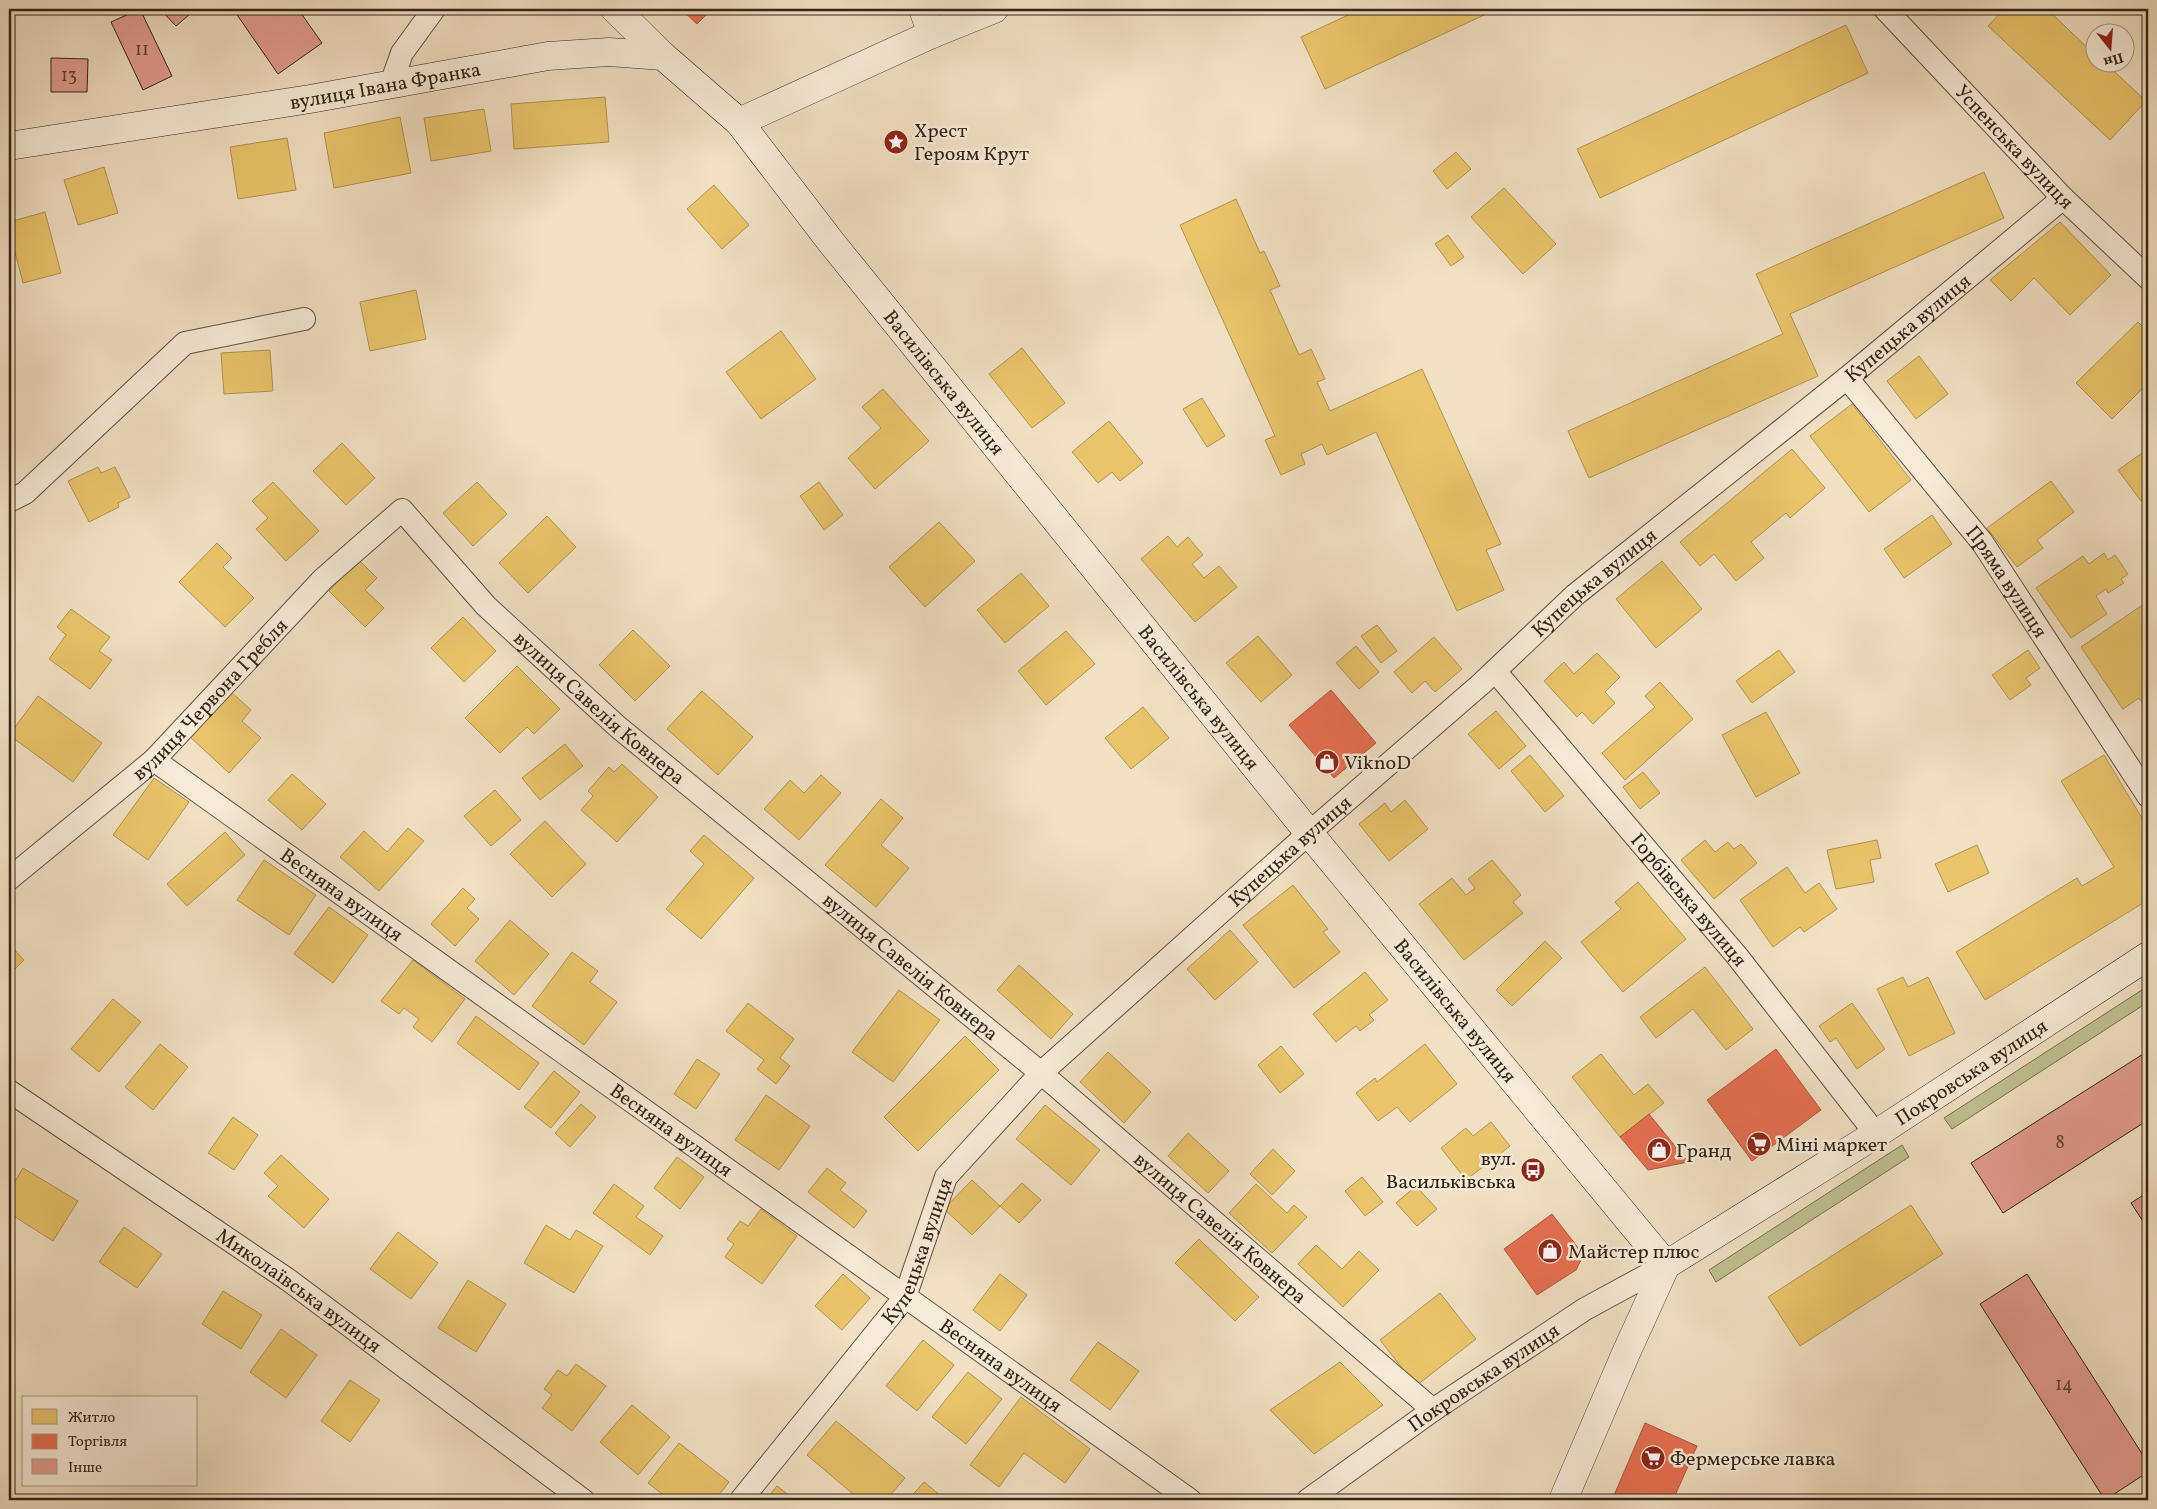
<svg xmlns="http://www.w3.org/2000/svg" width="2157" height="1509" viewBox="0 0 2157 1509" font-family="Vollkorn,serif">
<style>
.green{fill:#bec191;stroke:#787254}
.homes{fill:#e9c46a;stroke:#b29451}
.shops{fill:#e76f51;stroke:#b15840}
.building{fill:#e39c8f;stroke:#322417}
.lines{fill:none;stroke-linecap:round;stroke-linejoin:round}
.minor-casing{stroke:#625342;stroke-width:24}
.tertiary-casing{stroke:#625342;stroke-width:29}
.secondary-casing{stroke:#322417;stroke-width:29}
.minor{stroke:#f6ebd8;stroke-width:22}
.tertiary{stroke:#f6ebd8;stroke-width:28}
.secondary{stroke:#f6ebd8;stroke-width:28}
.labels{text-anchor:middle;stroke-width:5;stroke-linejoin:round;paint-order:stroke}
.number-label{font-size:18px;fill:#5e4235}
.street-label{font-size:20px;fill:#322417;stroke:#f6ebd8}
.poi-label{font-size:20px;fill:#322417;stroke:#f6ebd8;text-anchor:start}
</style>
<rect width="100%" height="100%" fill="#f1e0c3"/>
<filter id="stains"><feTurbulence type="fractalNoise" baseFrequency=".004" numOctaves="4"/><feColorMatrix values="0 0 0 0 .2 0 0 0 0 .09 0 0 0 0 .02 0 0 0 .5 -.17"/></filter>
<radialGradient id="worn" r=".72"><stop offset=".6" stop-color="#630" stop-opacity="0"/><stop offset="1" stop-color="#630" stop-opacity=".3"/></radialGradient>
<!-- green -->
<g class="green">
<path d="M2148 986V1002L1952 1129 1944 1118Z"/>
<path d="M1902 1145 1909 1157 1716 1282 1709 1270Z"/>
</g>
<!-- homes -->
<g class="homes">
<path d="M1361 9H1497L1325 89 1301 37Z"/>
<path d="M2004 9H2047L2094 54V62H2104L2146 101 2110 140 1988 26Z"/>
<path d="M1846 25 1868 73 1600 198 1577 149Z"/>
<path d="M605 97 609 142 514 149 511 104Z"/>
<path d="M484 109 491 151 431 161 424 118Z"/>
<path d="M400 117 411 173 334 188 324 133Z"/>
<path d="M287 138 296 190 238 199 230 147Z"/>
<path d="M1456 152 1471 169 1447 189 1433 171Z"/>
<path d="M104 167 118 213 78 225 64 180Z"/>
<path d="M1984 172 2004 218 1790 314 1818 376 1589 478 1568 431 1783 334 1756 274Z"/>
<path d="M714 185 749 225 722 249 687 209Z"/>
<path d="M1504 188 1556 244 1523 274 1471 217Z"/>
<path d="M1236 199 1260 253 1264 251 1280 286 1270 290 1299 355 1311 349 1325 379 1317 382 1330 411 1422 369 1501 544 1486 550 1504 590 1457 611 1376 432 1327 455 1322 444 1301 454 1305 464 1281 475 1265 440 1275 436 1180 225Z"/>
<path d="M45 212 61 273 23 283 9 229V222Z"/>
<path d="M2060 222 2111 275 2070 315 2034 278 2011 301 1990 280Z"/>
<path d="M1448 235 1464 257 1451 266 1435 244Z"/>
<path d="M416 290 426 339 370 351 360 302Z"/>
<path d="M2138 322 2148 332V383L2112 419 2076 383Z"/>
<path d="M781 331 816 379 761 419 726 372Z"/>
<path d="M1022 348 1065 403 1032 428 989 374Z"/>
<path d="M270 350 273 391 224 394 221 353Z"/>
<path d="M1919 356 1948 394 1916 419 1887 381Z"/>
<path d="M883 389 929 441 875 489 848 458 881 428 862 407Z"/>
<path d="M1202 398 1225 436 1207 447 1183 409Z"/>
<path d="M1852 404 1911 480 1869 512 1810 436Z"/>
<path d="M1109 421 1143 463 1120 481 1112 472 1098 483 1072 452Z"/>
<path d="M342 443 375 478 346 505 313 471Z"/>
<path d="M1792 449 1825 488 1790 518 1786 513 1751 542 1764 558 1736 581 1714 554 1700 566 1680 542Z"/>
<path d="M2148 449V495L2141 501 2118 470Z"/>
<path d="M98 467 101 473 115 467 130 497 118 503 119 507 89 522 68 481Z"/>
<path d="M2051 481 2074 512 2037 540 2043 548 2017 567 1987 528Z"/>
<path d="M273 482 319 531 286 561 256 529 268 518 252 501Z"/>
<path d="M477 482 507 514 473 546 443 513Z"/>
<path d="M819 482 843 515 824 530 800 496Z"/>
<path d="M1932 515 1952 544 1904 578 1884 549Z"/>
<path d="M547 516 576 547 528 593 499 563Z"/>
<path d="M939 522 975 561 925 607 889 567Z"/>
<path d="M1168 536 1177 547 1188 537 1203 555 1192 564 1204 578 1219 566 1237 587 1195 622 1141 559Z"/>
<path d="M217 543 232 558 223 567 254 598 225 627 179 582Z"/>
<path d="M2104 553 2108 560 2115 555 2128 574 2121 579 2124 583 2108 593 2106 589 2096 596 2107 614 2071 638 2036 588 2083 556 2089 564Z"/>
<path d="M359 560 377 578 365 590 384 608 365 627 329 591Z"/>
<path d="M1662 561 1702 609 1656 648 1616 599Z"/>
<path d="M1021 573 1049 606 1005 643 977 610Z"/>
<path d="M2141 606 2148 617V663L2143 667 2148 675V711L2139 698 2123 709 2081 647Z"/>
<path d="M71 609 110 637 99 651 112 660 90 689 49 659 66 635 57 627Z"/>
<path d="M463 617 496 651 464 682 431 648Z"/>
<path d="M1377 625 1397 651 1381 663 1361 636Z"/>
<path d="M633 630 670 666 635 701 599 665Z"/>
<path d="M1066 631 1095 664 1046 705 1018 671Z"/>
<path d="M1258 636 1292 675 1261 702 1226 663Z"/>
<path d="M1434 637 1462 669 1435 692 1425 681 1412 693 1394 672Z"/>
<path d="M1356 646 1379 672 1359 689 1336 663Z"/>
<path d="M1779 650 1795 672 1752 703 1736 681Z"/>
<path d="M2028 650 2040 668 2026 678 2031 685 2010 700 1992 675Z"/>
<path d="M1597 653 1620 677 1605 692 1615 703 1593 724 1582 712 1577 717 1544 681 1564 662 1574 674Z"/>
<path d="M517 666 560 709 534 734 527 727 500 753 465 718Z"/>
<path d="M1660 682 1693 719 1625 780 1602 753 1655 707 1645 696Z"/>
<path d="M230 691 251 710 242 721 261 738 229 773 189 736Z"/>
<path d="M702 691 753 737 718 775 667 729Z"/>
<path d="M38 696 102 743 73 782 9 735Z"/>
<path d="M1143 707 1169 738 1131 769 1105 738Z"/>
<path d="M1496 711 1526 746 1499 769 1468 734Z"/>
<path d="M1766 712 1800 773 1756 797 1722 735Z"/>
<path d="M565 744 583 766 540 800 522 778Z"/>
<path d="M1530 755 1564 796 1545 812 1511 771Z"/>
<path d="M2104 755 2148 828V900L1985 1000 1956 952 2077 878 2082 886 2114 867 2061 781Z"/>
<path d="M622 764 658 797 617 842 581 810 593 796 588 791 609 767 614 772Z"/>
<path d="M1643 772 1660 793 1640 809 1623 787Z"/>
<path d="M292 774 326 804 302 830 268 800Z"/>
<path d="M821 775 841 793 799 840 764 809 790 780 804 793Z"/>
<path d="M154 778 189 802 148 860 113 835Z"/>
<path d="M495 790 521 820 491 846 464 816Z"/>
<path d="M881 799 903 818 881 845 909 868 876 907 825 865Z"/>
<path d="M1405 800 1428 829 1389 861 1359 824 1385 803 1391 812Z"/>
<path d="M545 821 586 864 552 897 510 854Z"/>
<path d="M408 828 424 841 379 891 340 857 364 831 387 852Z"/>
<path d="M225 832 245 855 187 906 167 884Z"/>
<path d="M704 835 754 878 701 939 666 909 704 864 690 851Z"/>
<path d="M1705 840 1715 852 1728 842 1734 849 1741 844 1757 863 1714 899 1681 860Z"/>
<path d="M1877 840 1881 858 1870 860 1874 882 1836 889 1827 850Z"/>
<path d="M1977 845 1989 873 1948 892 1935 864Z"/>
<path d="M264 860 316 895 289 935 237 900Z"/>
<path d="M1492 860 1521 895 1513 902 1523 913 1464 960 1419 904 1452 878 1466 895 1475 888 1468 879Z"/>
<path d="M1787 867 1805 893 1819 883 1837 909 1804 932 1800 927 1773 947 1740 900Z"/>
<path d="M1638 882 1686 939 1623 992 1581 942 1621 909 1615 902Z"/>
<path d="M1293 885 1328 929 1323 932 1340 952 1294 988 1243 925Z"/>
<path d="M463 888 475 899 467 908 479 919 455 946 431 924Z"/>
<path d="M329 907 368 935 333 983 294 954Z"/>
<path d="M510 920 549 954 514 995 475 961Z"/>
<path d="M1230 930 1258 962 1215 1000 1187 969Z"/>
<path d="M1545 941 1562 958 1512 1006 1496 990Z"/>
<path d="M9 944 24 960 9 975Z"/>
<path d="M572 952 598 971 590 982 617 1002 584 1045 532 1006Z"/>
<path d="M413 960 465 999 432 1042 413 1027 419 1019 404 1008 399 1014 381 1001Z"/>
<path d="M1019 965 1073 1014 1051 1039 997 990Z"/>
<path d="M1705 967 1753 1029 1726 1050 1693 1009 1656 1038 1640 1017Z"/>
<path d="M1365 972 1388 1000 1369 1015 1374 1020 1360 1031 1356 1026 1336 1042 1313 1014Z"/>
<path d="M1903 977 1908 987 1928 977 1955 1033 1909 1056 1877 989Z"/>
<path d="M899 990 940 1020 893 1082 852 1052Z"/>
<path d="M113 999 141 1022 99 1072 71 1049Z"/>
<path d="M748 1003 794 1039 780 1058 790 1066 776 1084 757 1069 764 1060 726 1031Z"/>
<path d="M1852 1003 1885 1049 1857 1069 1836 1038 1830 1042 1819 1026Z"/>
<path d="M476 1016 539 1063 519 1090 457 1043Z"/>
<path d="M965 1036 999 1070 918 1151 884 1117Z"/>
<path d="M160 1044 188 1067 153 1110 125 1087Z"/>
<path d="M1425 1044 1457 1084 1410 1122 1397 1107 1378 1121 1356 1093 1375 1078 1377 1082Z"/>
<path d="M1281 1046 1304 1074 1280 1093 1258 1065Z"/>
<path d="M1108 1052 1151 1092 1124 1123 1080 1082Z"/>
<path d="M1601 1054 1634 1095 1648 1084 1664 1103 1620 1137 1572 1077Z"/>
<path d="M697 1059 720 1074 696 1109 674 1094Z"/>
<path d="M554 1071 580 1092 551 1128 524 1107Z"/>
<path d="M766 1095 810 1126 779 1170 735 1140Z"/>
<path d="M581 1104 596 1117 570 1147 555 1133Z"/>
<path d="M1045 1105 1100 1150 1071 1185 1016 1139Z"/>
<path d="M233 1117 258 1135 234 1170 208 1153Z"/>
<path d="M1491 1122 1510 1146 1466 1180 1441 1148 1466 1128 1473 1136Z"/>
<path d="M1188 1133 1229 1171 1208 1193 1168 1156Z"/>
<path d="M1273 1149 1295 1171 1272 1195 1250 1174Z"/>
<path d="M281 1155 329 1199 304 1228 268 1196 278 1186 264 1173Z"/>
<path d="M677 1157 704 1177 680 1209 654 1188Z"/>
<path d="M23 1168 78 1201 53 1241 9 1213V1191Z"/>
<path d="M827 1168 846 1183 840 1190 867 1211 854 1228 808 1192Z"/>
<path d="M1362 1177 1383 1202 1365 1216 1345 1191Z"/>
<path d="M972 1180 1000 1206 972 1235 944 1209Z"/>
<path d="M1022 1183 1041 1200 1019 1223 1000 1206Z"/>
<path d="M614 1184 644 1206 636 1217 663 1236 650 1255 593 1213Z"/>
<path d="M1256 1184 1287 1213 1294 1205 1307 1217 1272 1253 1229 1213Z"/>
<path d="M1416 1186 1437 1209 1417 1226 1396 1203Z"/>
<path d="M1911 1205 1943 1254 1800 1346 1768 1297Z"/>
<path d="M761 1209 797 1236 762 1284 725 1257 734 1244 727 1239 740 1221 748 1226Z"/>
<path d="M546 1225 570 1240 576 1230 603 1246 574 1293 524 1263Z"/>
<path d="M124 1227 162 1254 137 1288 99 1262Z"/>
<path d="M398 1232 438 1263 411 1299 370 1269Z"/>
<path d="M1199 1239 1259 1297 1235 1321 1175 1263Z"/>
<path d="M1316 1245 1342 1269 1359 1251 1379 1270 1343 1307 1298 1264Z"/>
<path d="M843 1274 870 1298 842 1330 815 1306Z"/>
<path d="M1000 1274 1027 1295 1000 1331 973 1310Z"/>
<path d="M468 1280 506 1304 476 1352 438 1328Z"/>
<path d="M223 1291 262 1315 241 1349 202 1324Z"/>
<path d="M1440 1293 1476 1339 1416 1386 1380 1340Z"/>
<path d="M281 1329 317 1355 286 1398 250 1372Z"/>
<path d="M923 1340 954 1365 917 1411 886 1386Z"/>
<path d="M1098 1342 1139 1371 1110 1410 1070 1380Z"/>
<path d="M1340 1362 1383 1405 1314 1454 1270 1410Z"/>
<path d="M576 1364 606 1386 572 1431 542 1408 552 1395 544 1389 558 1370 567 1376Z"/>
<path d="M968 1372 1002 1399 966 1444 932 1417Z"/>
<path d="M350 1380 380 1400 350 1442 321 1421Z"/>
<path d="M1021 1397 1090 1449 1065 1483 1024 1453 999 1487 970 1465Z"/>
<path d="M632 1405 670 1437 638 1475 600 1442Z"/>
<path d="M836 1421 905 1478 886 1500H860L807 1455Z"/>
<path d="M679 1443 729 1482 715 1500H670L648 1483Z"/>
<path d="M924 1482 946 1500H908Z"/>
<path d="M777 1486 795 1500H766Z"/>
</g>
<!-- shops -->
<g class="shops">
<path d="M681 9H712L697 24Z"/>
<path d="M1331 690 1376 743 1334 778 1289 725Z"/>
<path d="M1776 1049 1821 1110 1752 1161 1707 1100Z"/>
<path d="M1649 1114 1688 1162 1648 1170 1620 1137Z"/>
<path d="M1552 1214 1579 1249 1581 1260 1576 1270 1537 1295 1504 1249Z"/>
<path d="M1645 1423 1697 1446 1673 1500H1612Z"/>
</g>
<!-- building -->
<g class="building">
<path d="M140 9 172 76 143 90 111 22Z"/>
<path d="M160 9H196L176 26Z"/>
<path d="M233 9H298L322 43 278 74Z"/>
<path d="M51 58 88 59 87 92H51Z"/>
<path d="M2148 1051V1120L2003 1213 1971 1163Z"/>
<path d="M2148 1192V1229L2131 1203Z"/>
<path d="M2027 1274 2148 1463V1472L2105 1500 1980 1304Z"/>
</g>
<g class="lines">
<defs>
<g id="minor">
<path id="s1" d="M1885 9 2063 198 2148 278"/>
<path d="M391 84 402 53 434 9"/>
<path id="s2" d="M1847 378 1982 542 2148 796"/>
<path d="M9 501 25 493 185 343 304 319"/>
<path id="s3" d="M1495 671 1737 956 1876 1134"/>
<path id="s4" d="M154 760 1190 1500"/>
<path id="s5" d="M9 879 154 760 323 579 402 510 486 606 618 727 1041 1073 1433 1410"/>
<path id="s6" d="M9 1091 287 1279 583 1500"/>
<path id="s7" d="M741 1500 905 1297 946 1177 1041 1073 1309 833 1481 684 1575 595 1847 378 2063 198"/>
<path id="s8" d="M1308 1500 1433 1410 1585 1309 1666 1265"/>
</g>
<g id="tertiary">
<path d="M615 9 663 56"/>
<path d="M923 9 932 34"/>
<path d="M739 122 932 34 994 9"/>
<path d="M1563 1500 1626 1353 1666 1265"/>
</g>
<g id="secondary">
<path id="s9" d="M9 146 310 99 548 56 609 52 663 56 739 122 831 242 1309 833 1666 1265 1876 1134 2148 956"/>
</g>
</defs>
<!-- minor casing -->
<use href="#minor" class="minor-casing"/>
<!-- tertiary casing -->
<use href="#tertiary" class="tertiary-casing"/>
<!-- secondary casing -->
<use href="#secondary" class="secondary-casing"/>
<!-- minor -->
<use href="#minor" class="minor"/>
<!-- tertiary -->
<use href="#tertiary" class="tertiary"/>
<!-- secondary -->
<use href="#secondary" class="secondary"/>
</g>
<!-- icons -->
<defs>
<symbol id="sight-disc" viewBox="-11 -11 22 22"><circle r="9.5" fill="#8f2418" stroke="#f6ebd8"/><path d="M0-6L1.8-2.2L6-1.7L2.9 1.2L3.7 5.4L0 3.3L-3.7 5.4L-2.9 1.2L-6-1.7L-1.8-2.2Z" fill="#fff"/></symbol>
<symbol id="shop-disc" viewBox="-11 -11 22 22"><circle r="9.5" fill="#8f2418" stroke="#f6ebd8"/><path d="M-5-2.5h2.3a2.7 3.5 0 0 1 5.4 0H5L5.5 6h-11ZM-1.5-2.5h3a1.5 2.3 0 0 0-3 0Z" fill="#fff"/></symbol>
<symbol id="supermarket-disc" viewBox="-11 -11 22 22"><circle r="9.5" fill="#8f2418" stroke="#f6ebd8"/><path d="M-6-5.5h2.5l.6 2H6L4.5 2H-2.5L-4.4-4H-6ZM-1.5 3.2a1.3 1.3 0 1 0 .1 0ZM3 3.2a1.3 1.3 0 1 0 .1 0Z" fill="#fff"/></symbol>
<symbol id="bus-disc" viewBox="-11 -11 22 22"><circle r="9.5" fill="#8f2418" stroke="#f6ebd8"/><path d="M-5-6H5V4H4V6H2V4H-2V6H-4V4H-5ZM-3.5-4V0h7V-4ZM-3.5 1.2v1.5H-2V1.2ZM2 1.2v1.5H3.5V1.2Z" fill="#fff"/></symbol>
</defs>
<g fill-rule="evenodd">
<use href="#sight-disc" x="882" y="128" width="28" height="28"/>
<use href="#shop-disc" x="1313" y="748" width="28" height="28"/>
<use href="#supermarket-disc" x="1745" y="1130" width="28" height="28"/>
<use href="#shop-disc" x="1645" y="1136" width="28" height="28"/>
<use href="#bus-disc" x="1519" y="1156" width="28" height="28"/>
<use href="#shop-disc" x="1536" y="1237" width="28" height="28"/>
<use href="#supermarket-disc" x="1639" y="1444" width="28" height="28"/>
</g>
<g class="labels">
<!-- number labels -->
<g class="number-label">
<text x="142" y="55">11</text>
<text x="69" y="81">13</text>
<text x="2060" y="1148">8</text>
<text x="2064" y="1390">14</text>
</g>
<!-- street labels -->
<g class="street-label">
<text dy="7" stroke="none"><textPath href="#s9" startOffset="381">вулиця Івана Франка</textPath></text>
<text dy="7" stroke="none"><textPath href="#s1" startOffset="189">Успенська вулиця</textPath></text>
<text dy="7" stroke="none"><textPath href="#s7" startOffset="1672">Купецька вулиця</textPath></text>
<text dy="7" stroke="none"><textPath href="#s9" startOffset="1094">Василівська вулиця</textPath></text>
<text dy="7" stroke="none"><textPath href="#s2" startOffset="259">Пряма вулиця</textPath></text>
<text dy="7" stroke="none"><textPath href="#s7" startOffset="1268">Купецька вулиця</textPath></text>
<text dy="7" stroke="none"><textPath href="#s9" startOffset="1499">Василівська вулиця</textPath></text>
<text dy="7" stroke="none"><textPath href="#s5" startOffset="270">вулиця Червона Гребля</textPath></text>
<text dy="7" stroke="none"><textPath href="#s5" startOffset="820">вулиця Савелія Ковнера</textPath></text>
<text dy="7" stroke="none"><textPath href="#s7" startOffset="862">Купецька вулиця</textPath></text>
<text dy="7" stroke="none"><textPath href="#s4" startOffset="231">Весняна вулиця</textPath></text>
<text dy="7" stroke="none"><textPath href="#s3" startOffset="300">Горбівська вулиця</textPath></text>
<text dy="7" stroke="none"><textPath href="#s5" startOffset="1225">вулиця Савелія Ковнера</textPath></text>
<text dy="7" stroke="none"><textPath href="#s9" startOffset="1904">Василівська вулиця</textPath></text>
<text dy="7" stroke="none"><textPath href="#s9" startOffset="2595">Покровська вулиця</textPath></text>
<text dy="7" stroke="none"><textPath href="#s4" startOffset="636">Весняна вулиця</textPath></text>
<text dy="7" stroke="none"><textPath href="#s5" startOffset="1630">вулиця Савелія Ковнера</textPath></text>
<text dy="7" stroke="none"><textPath href="#s7" startOffset="308">Купецька вулиця</textPath></text>
<text dy="7" stroke="none"><textPath href="#s6" startOffset="352">Миколаївська вулиця</textPath></text>
<text dy="7" stroke="none"><textPath href="#s4" startOffset="1041">Весняна вулиця</textPath></text>
<text dy="7" stroke="none"><textPath href="#s8" startOffset="214">Покровська вулиця</textPath></text>
</g>
<!-- poi labels -->
<g class="poi-label">
<text x="914" y="137">Хрест<tspan x="914" dy="23">Героям Крут</tspan></text>
<text x="1344" y="769">ViknoD</text>
<text x="1776" y="1151">Міні маркет</text>
<text x="1676" y="1157">Гранд</text>
<text x="1516" y="1165" text-anchor="end">вул.<tspan x="1516" dy="23">Васильківська</tspan></text>
<text x="1568" y="1258">Майстер плюс</text>
<text x="1670" y="1465">Фермерське лавка</text>
</g>
</g>
<!-- margin -->
<rect width="2157" height="1509" fill="none" stroke="#f1e0c3" stroke-width="30"/>
<rect x="10" y="10" width="2137" height="1489" fill="none" stroke="#322417" stroke-width="2.5"/>
<rect x="15" y="15" width="2127" height="1479" fill="none" stroke="#322417"/>
<!-- legend -->
<rect x="22" y="1396" width="175" height="90" fill="#f6ebd8" stroke="#a89b8b"/>
<rect x="32" y="1409" width="25" height="15" fill="#e9c46a" stroke="#a89b8b"/>
<text x="68" y="1422" font-size="15" fill="#322417">Житло</text>
<rect x="32" y="1434" width="25" height="15" fill="#e76f51" stroke="#a89b8b"/>
<text x="68" y="1446" font-size="15" fill="#322417">Торгівля</text>
<rect x="32" y="1459" width="25" height="15" fill="#e39c8f" stroke="#a89b8b"/>
<text x="68" y="1472" font-size="15" fill="#322417">Інше</text>
<!-- north arrow -->
<g transform="translate(2110 48) rotate(163)"><circle r="24" fill="#f6ebd8" stroke="#a89b8b"/>
<path d="M0-4L9 19L0 12L-9 19Z" fill="#8f2418"/>
<text y="-8" font-size="14" font-weight="bold" text-anchor="middle" fill="#322417">Пн</text>
</g>
<rect width="100%" height="100%" filter="url(#stains)"/>
<rect width="100%" height="100%" fill="url(#worn)"/>
</svg>
